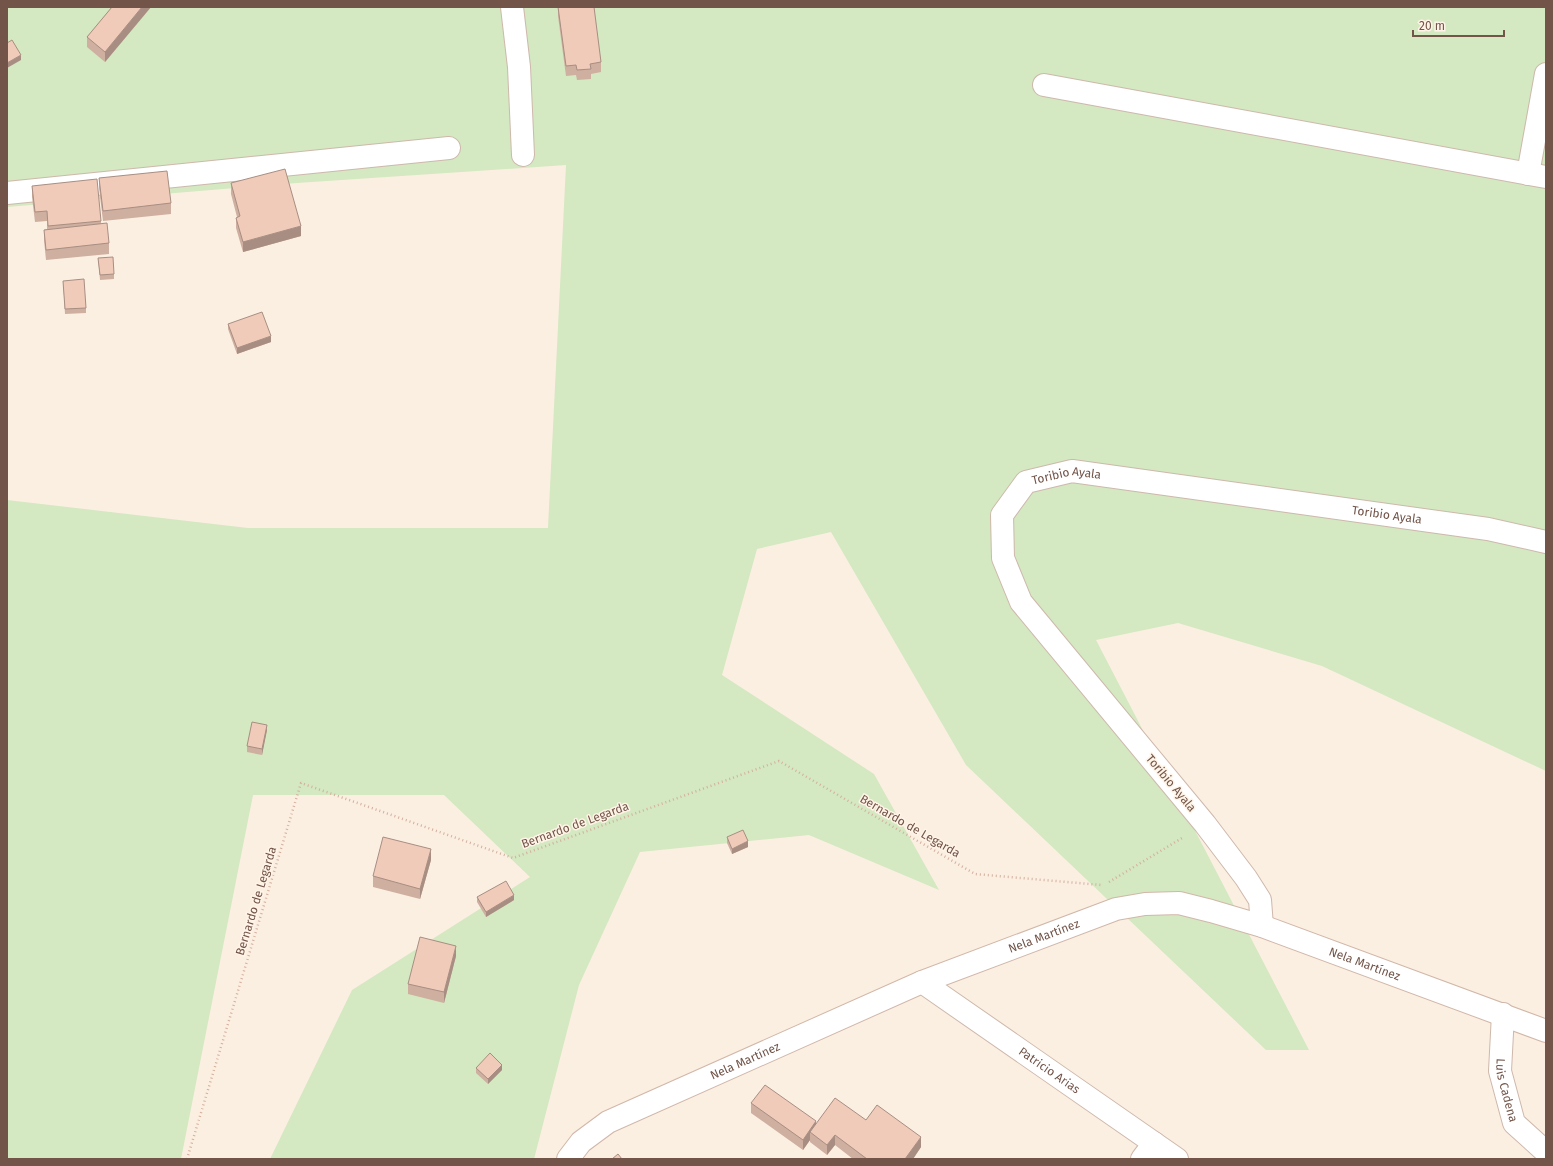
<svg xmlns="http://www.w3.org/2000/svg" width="1553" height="1166" viewBox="0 0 1553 1166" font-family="'Fira Sans',sans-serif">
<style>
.green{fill:#d4e8c1}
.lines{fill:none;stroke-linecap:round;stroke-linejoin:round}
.street-casing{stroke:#ceb8ac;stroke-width:24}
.secondary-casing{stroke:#d1b7a9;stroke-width:24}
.path{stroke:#d4af9e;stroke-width:2.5;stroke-dasharray:1 3;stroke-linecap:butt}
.street{stroke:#fff;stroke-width:22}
.secondary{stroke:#fff;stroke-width:22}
.wall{fill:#ceafa0}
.shaded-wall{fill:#a88e82}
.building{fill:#f0cbba;stroke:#a88e82}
.labels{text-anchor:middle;stroke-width:3;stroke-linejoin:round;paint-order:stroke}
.street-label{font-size:12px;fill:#725449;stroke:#fff4e7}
</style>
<rect width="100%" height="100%" fill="#fbefe2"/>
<!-- green -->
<path class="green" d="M7 7H1546V771L1322 666 1178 623 1096 640 1309 1050H1266L966 765 831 532 757 549 722 675 874 774 939 890 809 835 640 852 579 985 534 1159H270L352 990 530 877 444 795H253L181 1159H7V500L248 528H548L566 165 282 184 7 207Z"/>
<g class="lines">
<defs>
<g id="street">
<path d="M512 7 519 67 523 155"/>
<path d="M1044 85 1546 177"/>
<path d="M1528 174 1546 74"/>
<path d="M7 193 449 148"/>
<path id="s1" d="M1262 926 1260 900 1246 878 1205 824 1021 602 1003 558 1002 515 1026 482 1072 471 1488 529 1546 542"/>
<path id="s2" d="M922 982 1177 1159"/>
<path id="s3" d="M1503 1014 1500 1071 1514 1123 1546 1152"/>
<path d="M1142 1159 1154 1143"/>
</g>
<g id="secondary">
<path id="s4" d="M568 1159 581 1142 608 1122 922 982 1116 909 1145 904 1179 903 1211 911 1262 926 1546 1031"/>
</g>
</defs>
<!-- street casing -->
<use href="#street" class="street-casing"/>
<!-- secondary casing -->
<use href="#secondary" class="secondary-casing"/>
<!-- path -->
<g class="path">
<path d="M1109 882 1182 838"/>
<path d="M187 1159 301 783 513 858 779 761 975 874 1101 885"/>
</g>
<!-- street -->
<use href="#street" class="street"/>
<!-- secondary -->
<use href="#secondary" class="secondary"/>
</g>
<!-- wall -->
<g class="wall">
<path d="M112 7H151L105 62 87 47V37Z"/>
<path d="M558 7 601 62V72L591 74V79L577 80 576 75 566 76 558 16Z"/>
<path d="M99 178 171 203V214L103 221 99 188Z"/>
<path d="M231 183 301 236 243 252 236 228V218L237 217 231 194Z"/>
<path d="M32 186 101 221V224L109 243V254L46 260 44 240V230L47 229V221L35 222 32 197Z"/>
<path d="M98 258 114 274V279L100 280Z"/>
<path d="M63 281 86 308V313L65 314Z"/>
<path d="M228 324 271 342 237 354 228 329Z"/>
<path d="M267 730 262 755 247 752V746Z"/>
<path d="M727 837 748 847 732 854 727 843Z"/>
<path d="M431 860 420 899 373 887V876Z"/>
<path d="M477 897 514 900 486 917 477 902Z"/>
<path d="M456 956 444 1003 408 994V984Z"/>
<path d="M476 1068 502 1070 488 1084 476 1073Z"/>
<path d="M751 1103 816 1123 866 1120 921 1147 913 1159H853L835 1145 827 1155 810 1142V1140L803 1150 751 1113Z"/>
</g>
<!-- shaded-wall -->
<g class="shaded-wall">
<path d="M142 7H151L105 62V52Z"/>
<path d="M21 55V60L7 68V63Z"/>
<path d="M301 226V236L243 252V242Z"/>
<path d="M271 336V342L237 354V348Z"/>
<path d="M267 725V730L262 755V749Z"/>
<path d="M748 841V847L732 854V849Z"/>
<path d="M431 849V860L420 899V889Z"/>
<path d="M514 895V900L486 917V912Z"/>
<path d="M456 946V956L444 1003V992Z"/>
<path d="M502 1065V1070L488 1084V1079Z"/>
<path d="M816 1121V1132H810V1140L803 1150V1140Z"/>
<path d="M835 1135V1145L827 1155V1145Z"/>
<path d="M921 1137V1147L913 1159H905Z"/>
</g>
<!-- building -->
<g class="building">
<path d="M112 7H142L105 52 87 37Z"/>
<path d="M558 7H594L601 62 590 64 591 69 577 70 576 65 566 66Z"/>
<path d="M12 40 21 55 7 63V43Z"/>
<path d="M285 169 301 226 243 242 236 218 240 216 231 183Z"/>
<path d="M167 171 171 203 103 211 99 178Z"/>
<path d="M97 179 101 221 48 226 47 211 35 212 32 186Z"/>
<path d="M107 223 109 243 46 250 44 230Z"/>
<path d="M113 257 114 274 100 275 98 258Z"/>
<path d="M84 279 86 308 65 309 63 281Z"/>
<path d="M262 312 271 336 237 348 228 324Z"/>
<path d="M252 722 267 725 262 749 247 746Z"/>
<path d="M743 830 748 841 732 849 727 837Z"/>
<path d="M383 837 431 849 420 889 373 876Z"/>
<path d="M506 881 514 895 486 912 477 897Z"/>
<path d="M420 937 456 946 444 992 408 984Z"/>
<path d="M490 1053 502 1065 488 1079 476 1068Z"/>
<path d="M765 1085 816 1121 803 1140 751 1103Z"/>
<path d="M835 1098 866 1120 877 1105 921 1137 905 1159H867L835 1135 827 1145 810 1132Z"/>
<path d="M618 1154 622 1159H612Z"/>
</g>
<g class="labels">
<!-- street labels -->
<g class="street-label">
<text dy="4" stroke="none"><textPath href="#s1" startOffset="581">Toribio Ayala</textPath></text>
<text dy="4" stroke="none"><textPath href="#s1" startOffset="905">Toribio Ayala</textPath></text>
<text transform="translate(1171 783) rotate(50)" y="4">Toribio Ayala</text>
<text transform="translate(575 825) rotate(-20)" y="4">Bernardo de Legarda</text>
<text transform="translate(910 826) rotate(30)" y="4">Bernardo de Legarda</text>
<text transform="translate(256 901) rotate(-73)" y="4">Bernardo de Legarda</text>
<text dy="4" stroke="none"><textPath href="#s4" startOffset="529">Nela Martínez</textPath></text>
<text dy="4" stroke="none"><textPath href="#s4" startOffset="865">Nela Martínez</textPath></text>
<text dy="4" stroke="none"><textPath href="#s4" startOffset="205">Nela Martínez</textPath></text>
<text dy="4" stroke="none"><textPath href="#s2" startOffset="155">Patricio Arias</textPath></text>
<text dy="4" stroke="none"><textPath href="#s3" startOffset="77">Luis Cadena</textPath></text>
</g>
</g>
<!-- border -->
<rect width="1553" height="1166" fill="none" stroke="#725449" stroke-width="16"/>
<!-- scale -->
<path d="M1413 30v6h91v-6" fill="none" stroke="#725449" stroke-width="2"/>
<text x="1419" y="30" font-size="12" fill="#725449" stroke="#fff4e7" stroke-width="3" paint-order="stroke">20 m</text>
</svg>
